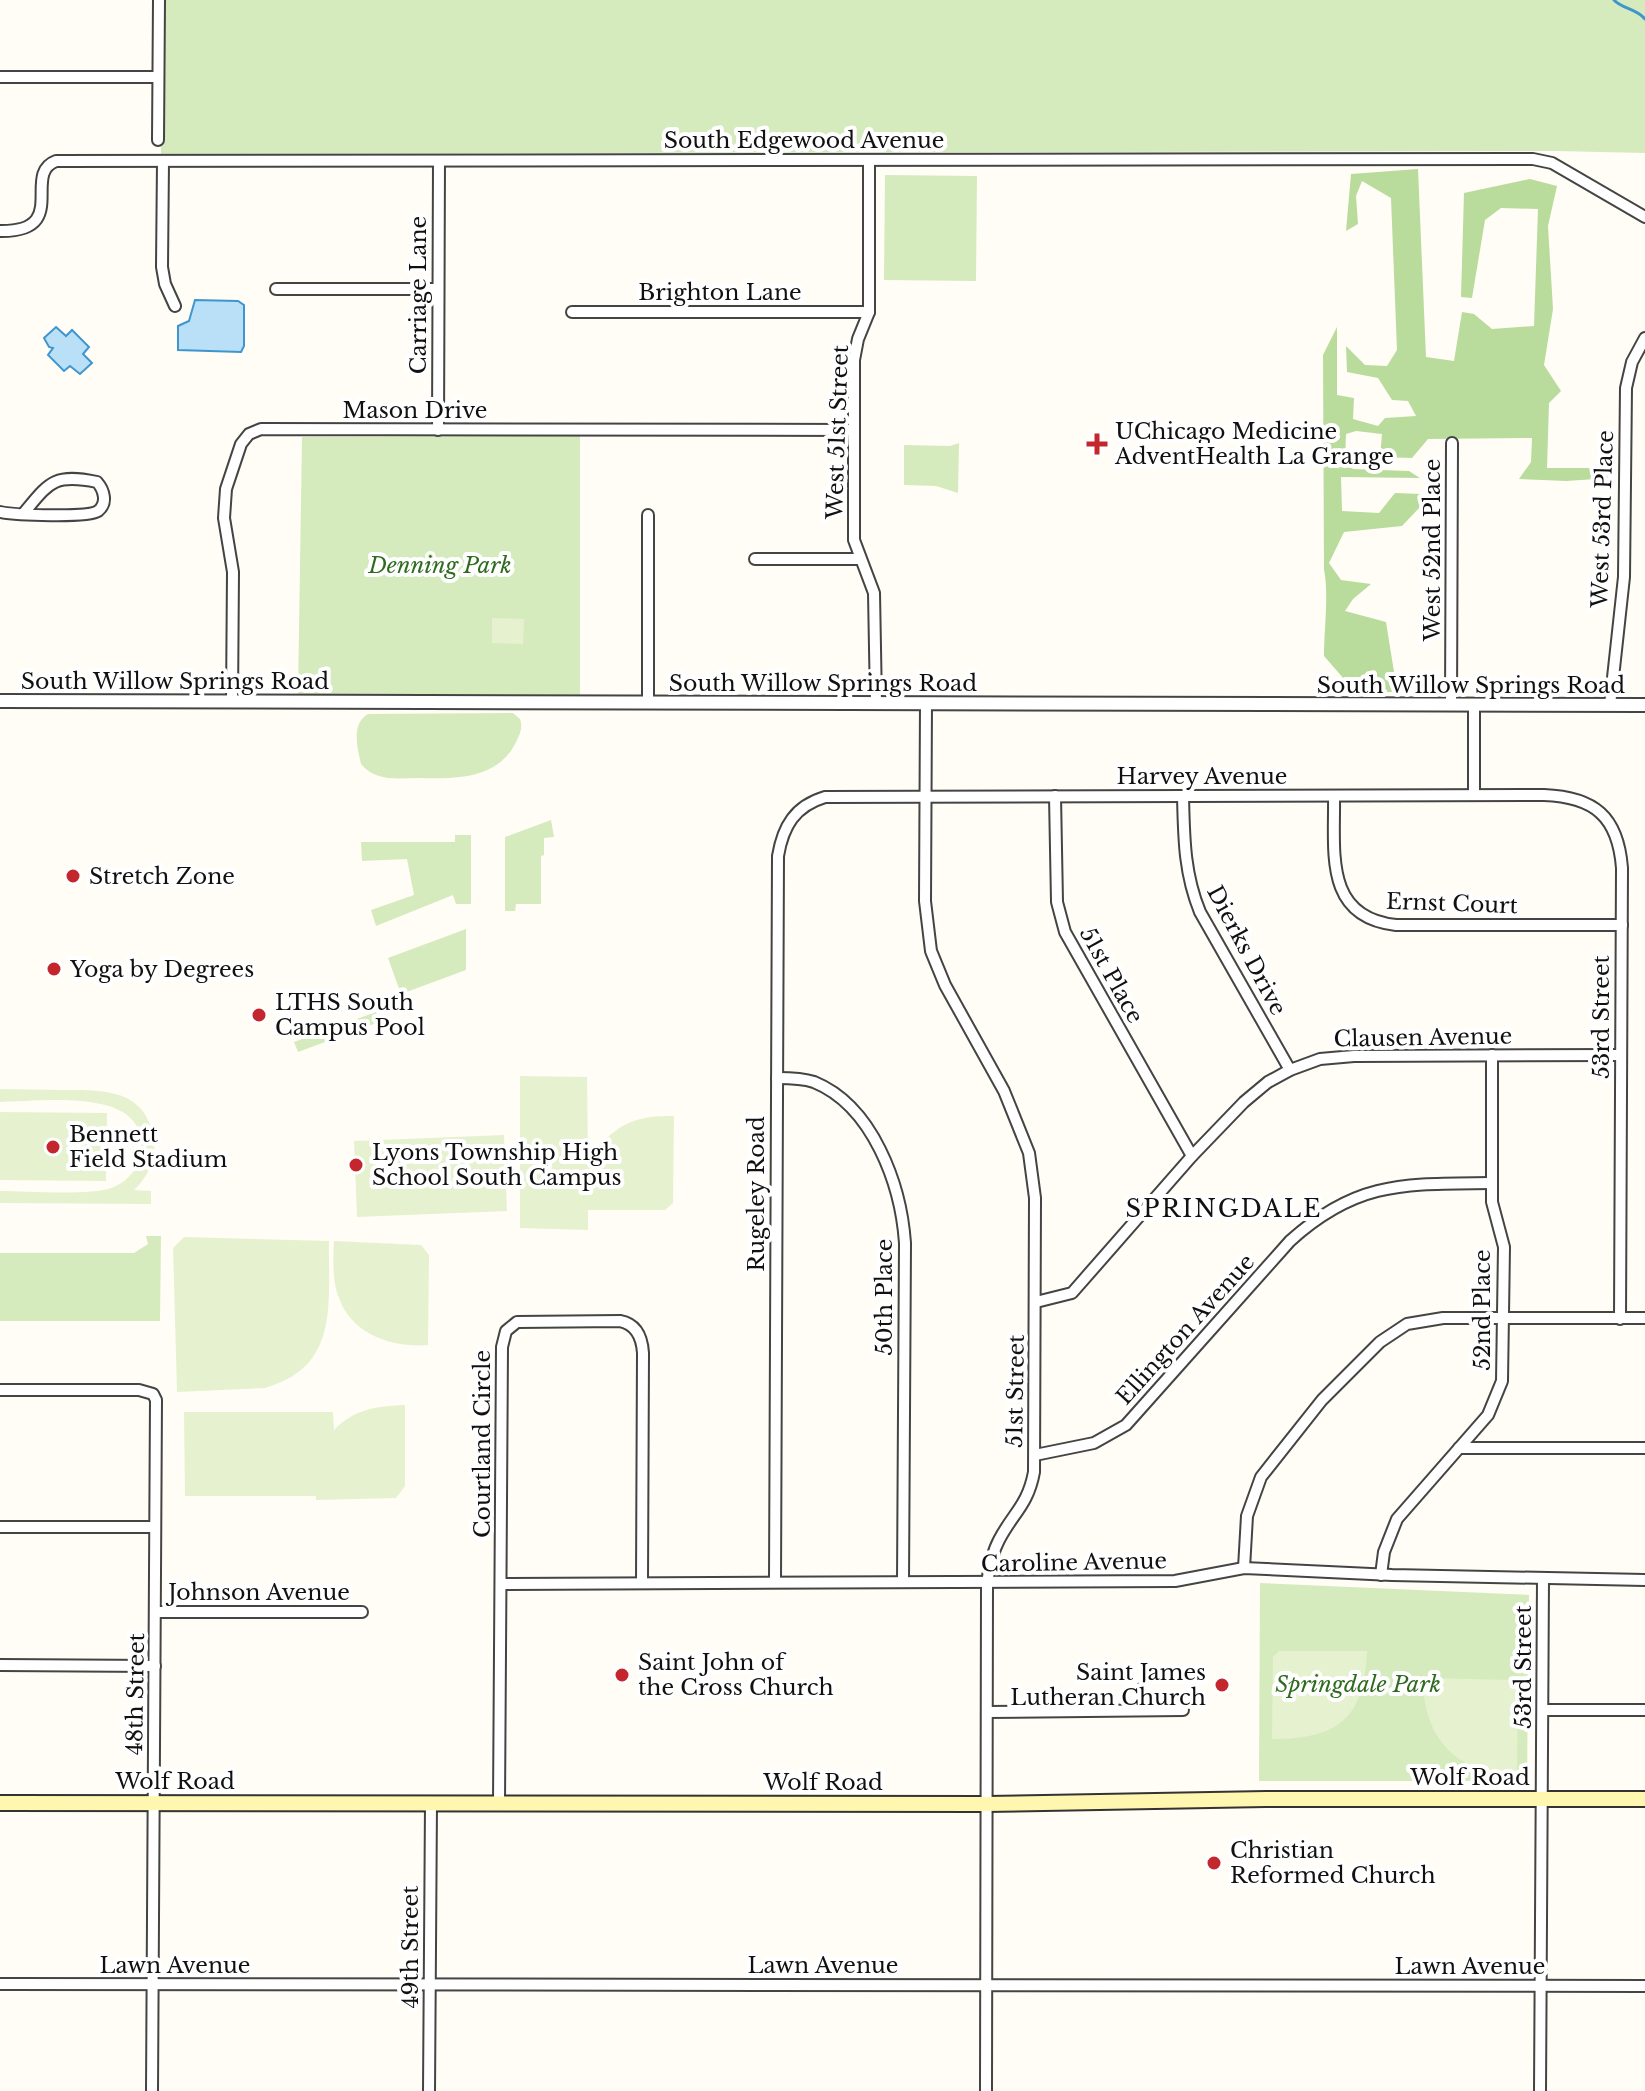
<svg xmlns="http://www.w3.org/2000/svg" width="1645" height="2091" viewBox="0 0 1645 2091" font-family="'Libre Baskerville',serif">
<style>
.green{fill:#d5ebbd}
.forest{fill:#b9dc9c}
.pitch{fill:#e6f2cf}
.water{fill:#b9e0f7;stroke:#3f96cf;stroke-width:2}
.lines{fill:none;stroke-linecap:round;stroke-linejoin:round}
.stream{stroke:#3f96cf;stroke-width:3}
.minor-casing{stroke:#444;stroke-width:14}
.tertiary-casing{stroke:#444;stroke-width:16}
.secondary-casing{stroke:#333;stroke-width:18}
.minor{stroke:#fff;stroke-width:10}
.tertiary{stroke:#fff;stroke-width:12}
.secondary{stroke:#fff6b0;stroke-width:14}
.poi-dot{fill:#c4262e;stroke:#fff;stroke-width:3}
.labels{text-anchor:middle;stroke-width:8;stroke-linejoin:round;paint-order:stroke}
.street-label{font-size:22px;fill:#111;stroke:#fff}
.poi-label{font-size:22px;fill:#111;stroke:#fff;text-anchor:start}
.park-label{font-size:22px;font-style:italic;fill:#2f6b1f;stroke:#fff}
.neighbourhood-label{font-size:24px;letter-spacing:2px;fill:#111;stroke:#fff}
</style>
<rect width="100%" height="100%" fill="#fffdf5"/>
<!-- green -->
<g class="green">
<path d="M162 0H1645V153L1556 151 161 154Z"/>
<path d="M885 175 977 176 976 281 884 280Z"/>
<path d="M580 436V695L298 694 302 437Z"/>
<path d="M959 443 958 493 936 486 904 485V445L950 446Z"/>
<path d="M513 713 520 719C523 728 520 734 516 742 498 780 453 779 418 778 396 778 376 782 361 764 357 747 351 724 368 714Z"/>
<path d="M551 820 554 837 544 838V855L541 856V904H516L515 911H505V837Z"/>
<path d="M455 835H471V904H456L453 895 376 926 371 910 414 895 407 859 362 861 361 842H455Z"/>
<path d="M466 929V970L401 994 388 958Z"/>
<path d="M376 1012 379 1022 298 1052 294 1042Z"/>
<path d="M146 1236H161L160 1321H0V1253H134L148 1244Z"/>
<path d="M1260 1583 1529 1595 1527 1781H1259Z"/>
</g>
<!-- forest -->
<path class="forest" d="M1418 169 1426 357 1454 361 1462 312 1474 314 1492 329 1534 326 1538 209 1501 208 1485 220 1472 298 1461 297 1464 193 1530 179 1557 186 1548 226 1553 309 1544 365 1561 391 1549 403 1547 468H1611V478L1566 481 1519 479 1531 462 1532 438 1428 439 1412 458 1380 457 1382 434 1356 431 1346 434 1345 461 1353 469 1409 471 1420 478 1341 477 1342 511 1379 513 1395 493 1421 494V506L1402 526 1344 532 1329 563 1341 580 1371 584 1353 599 1345 611 1386 622 1395 678 1401 683 1402 692H1371L1369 682 1344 679 1324 656C1324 631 1329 593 1324 570L1323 355 1337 327V395L1354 398 1353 419 1378 426 1385 418 1416 416 1408 401 1392 400 1378 378 1347 372 1346 346 1365 365 1387 366 1397 350 1391 198 1362 181 1356 196 1358 224 1346 231 1351 174Z"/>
<!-- pitch -->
<g class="pitch">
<path d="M492 618 524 619 523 644 492 643Z"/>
<path d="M520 1076 587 1077 588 1158C615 1127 630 1115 674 1116L673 1203 665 1210H588V1230L520 1228Z"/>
<path d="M0 1089C21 1089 42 1090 62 1090 103 1090 147 1088 154 1141 156 1160 147 1178 134 1190L151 1191V1204L0 1203V1191C26 1191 89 1196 111 1188 126 1183 139 1169 141 1153 150 1085 41 1102 0 1102Z"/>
<path d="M0 1112 107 1113 106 1181 0 1180Z"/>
<path d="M504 1135 507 1211 357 1217 354 1141Z"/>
<path d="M184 1237 329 1241C328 1304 340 1367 265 1388L177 1392 173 1248Z"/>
<path d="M334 1241 421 1245 429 1255 428 1345C393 1348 352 1335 339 1298 332 1281 333 1260 334 1241Z"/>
<path d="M405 1405V1486L396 1498 316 1500V1496H185L184 1412H333L334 1430C354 1409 377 1406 405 1405Z"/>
<path d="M1279 1651H1367C1364 1719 1338 1739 1272 1739L1273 1657Z"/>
<path d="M1423 1678 1512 1680 1518 1686 1517 1775C1456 1774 1423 1738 1423 1678Z"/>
</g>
<!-- water -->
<g class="water">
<path d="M195 300 238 301 244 305V346L241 352 178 350V326L189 321Z"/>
<path d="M56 327 66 336 72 330 89 347 83 354 92 363 80 374 70 366 64 371 48 355 53 348 49 347 44 338Z"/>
</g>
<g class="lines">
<!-- stream -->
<path class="stream" d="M1614 0C1622 9 1636 8 1645 19"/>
<defs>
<g id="minor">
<path d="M0 77H158"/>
<path d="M158 140 159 0"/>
<path d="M869 161V312L858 339 854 360V540L874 593 876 703"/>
<path d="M163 162 162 267 165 284 175 306"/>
<path d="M0 231C71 232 21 174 56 161L1533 159 1552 163 1645 217"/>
<path d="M276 289H437"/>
<path d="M572 312H869"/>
<path d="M438 430 439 161"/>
<path d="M0 512C15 515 88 518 98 511 108 503 104 490 97 482 53 473 49 483 23 514"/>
<path d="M755 559H859"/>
<path d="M232 701 233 572 224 518 226 489 241 444 249 434 261 429 854 430"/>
<path d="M648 702V515"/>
<path d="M926 703 925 901 931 951 945 985 1004 1091 1029 1153 1035 1198 1034 1472C1028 1505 1013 1513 999 1540 992 1553 989 1569 987 1583L986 2091"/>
<path d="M1451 705 1452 443"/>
<path d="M1610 705 1624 577 1626 388 1632 362 1645 338"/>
<path d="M1474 795V705"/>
<path d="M1055 796 1057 902 1065 932 1192 1156"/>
<path d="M1183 796C1184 837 1184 873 1200 912L1290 1070"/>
<path d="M1334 796C1335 851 1323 917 1396 925H1622"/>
<path d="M777 1078C789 1078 802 1078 814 1082 873 1106 901 1185 905 1243L903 1582"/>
<path d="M1036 1302 1072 1293 1192 1156 1244 1102 1268 1082 1290 1070 1320 1059 1354 1056 1621 1055"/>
<path d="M0 1390H139L153 1394 156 1400 152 2091"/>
<path d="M1459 1448H1645"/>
<path d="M1035 1455 1094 1443 1126 1425 1290 1241C1357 1180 1406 1184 1491 1183"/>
<path d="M0 1527H155"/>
<path d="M1244 1568 1247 1516 1261 1477 1322 1400 1380 1342 1407 1324 1443 1318H1645"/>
<path d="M1381 1575 1384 1552 1397 1519 1488 1415 1502 1381 1504 1247 1492 1202V1055"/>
<path d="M775 1582 778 856C783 826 795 806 825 797L1544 795C1594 797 1618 816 1622 868L1620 1319"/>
<path d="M502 1584 1175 1581 1244 1568 1392 1575 1645 1580"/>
<path d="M156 1612H362"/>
<path d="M0 1665 155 1666"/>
<path d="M1543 1710H1645"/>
<path d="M987 1712 1183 1710"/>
<path d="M499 1804 502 1347 506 1331 517 1322 620 1321C636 1324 642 1337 643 1353L642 1582"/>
<path d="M0 1984 1645 1986"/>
<path d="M429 2091 431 1803"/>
<path d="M1540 2091 1543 1579"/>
</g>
<path id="tertiary" d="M0 701 1645 705"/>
<path id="secondary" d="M0 1803 986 1804 1266 1799H1645"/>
</defs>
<!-- minor casing -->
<use href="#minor" class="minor-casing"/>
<!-- tertiary casing -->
<use href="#tertiary" class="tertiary-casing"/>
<!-- secondary casing -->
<use href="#secondary" class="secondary-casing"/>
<!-- minor -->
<use href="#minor" class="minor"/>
<!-- tertiary -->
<use href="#tertiary" class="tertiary"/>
<!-- secondary -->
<use href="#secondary" class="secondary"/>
</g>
<!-- markers -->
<g class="poi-dot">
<path d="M1093 432h8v8h8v8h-8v8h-8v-8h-8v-8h8z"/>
<circle cx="73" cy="876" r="8"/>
<circle cx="54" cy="969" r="8"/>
<circle cx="259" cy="1015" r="8"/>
<circle cx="53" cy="1147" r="8"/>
<circle cx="356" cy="1165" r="8"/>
<circle cx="622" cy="1675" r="8"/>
<circle cx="1222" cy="1685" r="8"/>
<circle cx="1214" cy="1863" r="8"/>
</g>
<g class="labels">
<!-- street labels -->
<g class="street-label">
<text x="804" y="148">South Edgewood Avenue</text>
<text x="720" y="300">Brighton Lane</text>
<text transform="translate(418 295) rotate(-90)" y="8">Carriage Lane</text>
<text x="415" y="418">Mason Drive</text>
<text transform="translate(837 432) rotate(-88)" y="8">West 51st Street</text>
<text transform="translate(1602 519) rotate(-88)" y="8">West 53rd Place</text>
<text transform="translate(1432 550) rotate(-90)" y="8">West 52nd Place</text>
<text x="175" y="689">South Willow Springs Road</text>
<text x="823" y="691">South Willow Springs Road</text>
<text x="1471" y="693">South Willow Springs Road</text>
<text x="1202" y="784">Harvey Avenue</text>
<text transform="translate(1452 903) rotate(2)" y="8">Ernst Court</text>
<text transform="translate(1247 950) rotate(62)" y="8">Dierks Drive</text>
<text transform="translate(1112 975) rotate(61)" y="8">51st Place</text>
<text transform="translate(1601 1017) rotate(-90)" y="8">53rd Street</text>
<text transform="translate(1423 1037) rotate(-1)" y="8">Clausen Avenue</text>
<text transform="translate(756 1194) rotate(-90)" y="8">Rugeley Road</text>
<text transform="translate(884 1297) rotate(-90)" y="8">50th Place</text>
<text transform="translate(1482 1310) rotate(-90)" y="8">52nd Place</text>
<text transform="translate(1185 1329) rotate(-48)" y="8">Ellington Avenue</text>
<text transform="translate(1015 1391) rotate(-89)" y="8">51st Street</text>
<text transform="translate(482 1444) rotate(-90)" y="8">Courtland Circle</text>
<text transform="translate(1074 1562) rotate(-1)" y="8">Caroline Avenue</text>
<text x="259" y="1600">Johnson Avenue</text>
<text transform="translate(1523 1667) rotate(-90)" y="8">53rd Street</text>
<text transform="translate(135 1694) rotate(-89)" y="8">48th Street</text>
<text x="1470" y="1785">Wolf Road</text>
<text x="175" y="1789">Wolf Road</text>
<text x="823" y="1790">Wolf Road</text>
<text transform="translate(410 1947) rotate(-90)" y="8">49th Street</text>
<text x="175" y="1973">Lawn Avenue</text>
<text x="823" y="1973">Lawn Avenue</text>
<text x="1470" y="1974">Lawn Avenue</text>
</g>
<!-- poi labels -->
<g class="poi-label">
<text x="1115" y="439">UChicago Medicine<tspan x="1115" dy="25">AdventHealth La Grange</tspan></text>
<text x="89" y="884">Stretch Zone</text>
<text x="70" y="977">Yoga by Degrees</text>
<text x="275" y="1010">LTHS South<tspan x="275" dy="25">Campus Pool</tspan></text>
<text x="69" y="1142">Bennett<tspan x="69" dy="25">Field Stadium</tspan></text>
<text x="372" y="1160">Lyons Township High<tspan x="372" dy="25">School South Campus</tspan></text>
<text x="638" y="1670">Saint John of<tspan x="638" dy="25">the Cross Church</tspan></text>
<text x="1206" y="1680" text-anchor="end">Saint James<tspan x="1206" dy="25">Lutheran Church</tspan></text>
<text x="1230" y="1858">Christian<tspan x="1230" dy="25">Reformed Church</tspan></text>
</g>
<!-- park labels -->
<g class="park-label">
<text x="440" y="573">Denning Park</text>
<text x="1358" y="1692">Springdale Park</text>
</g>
<!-- neighbourhood labels -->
<g class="neighbourhood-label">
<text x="1224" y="1217">SPRINGDALE</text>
</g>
</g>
</svg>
